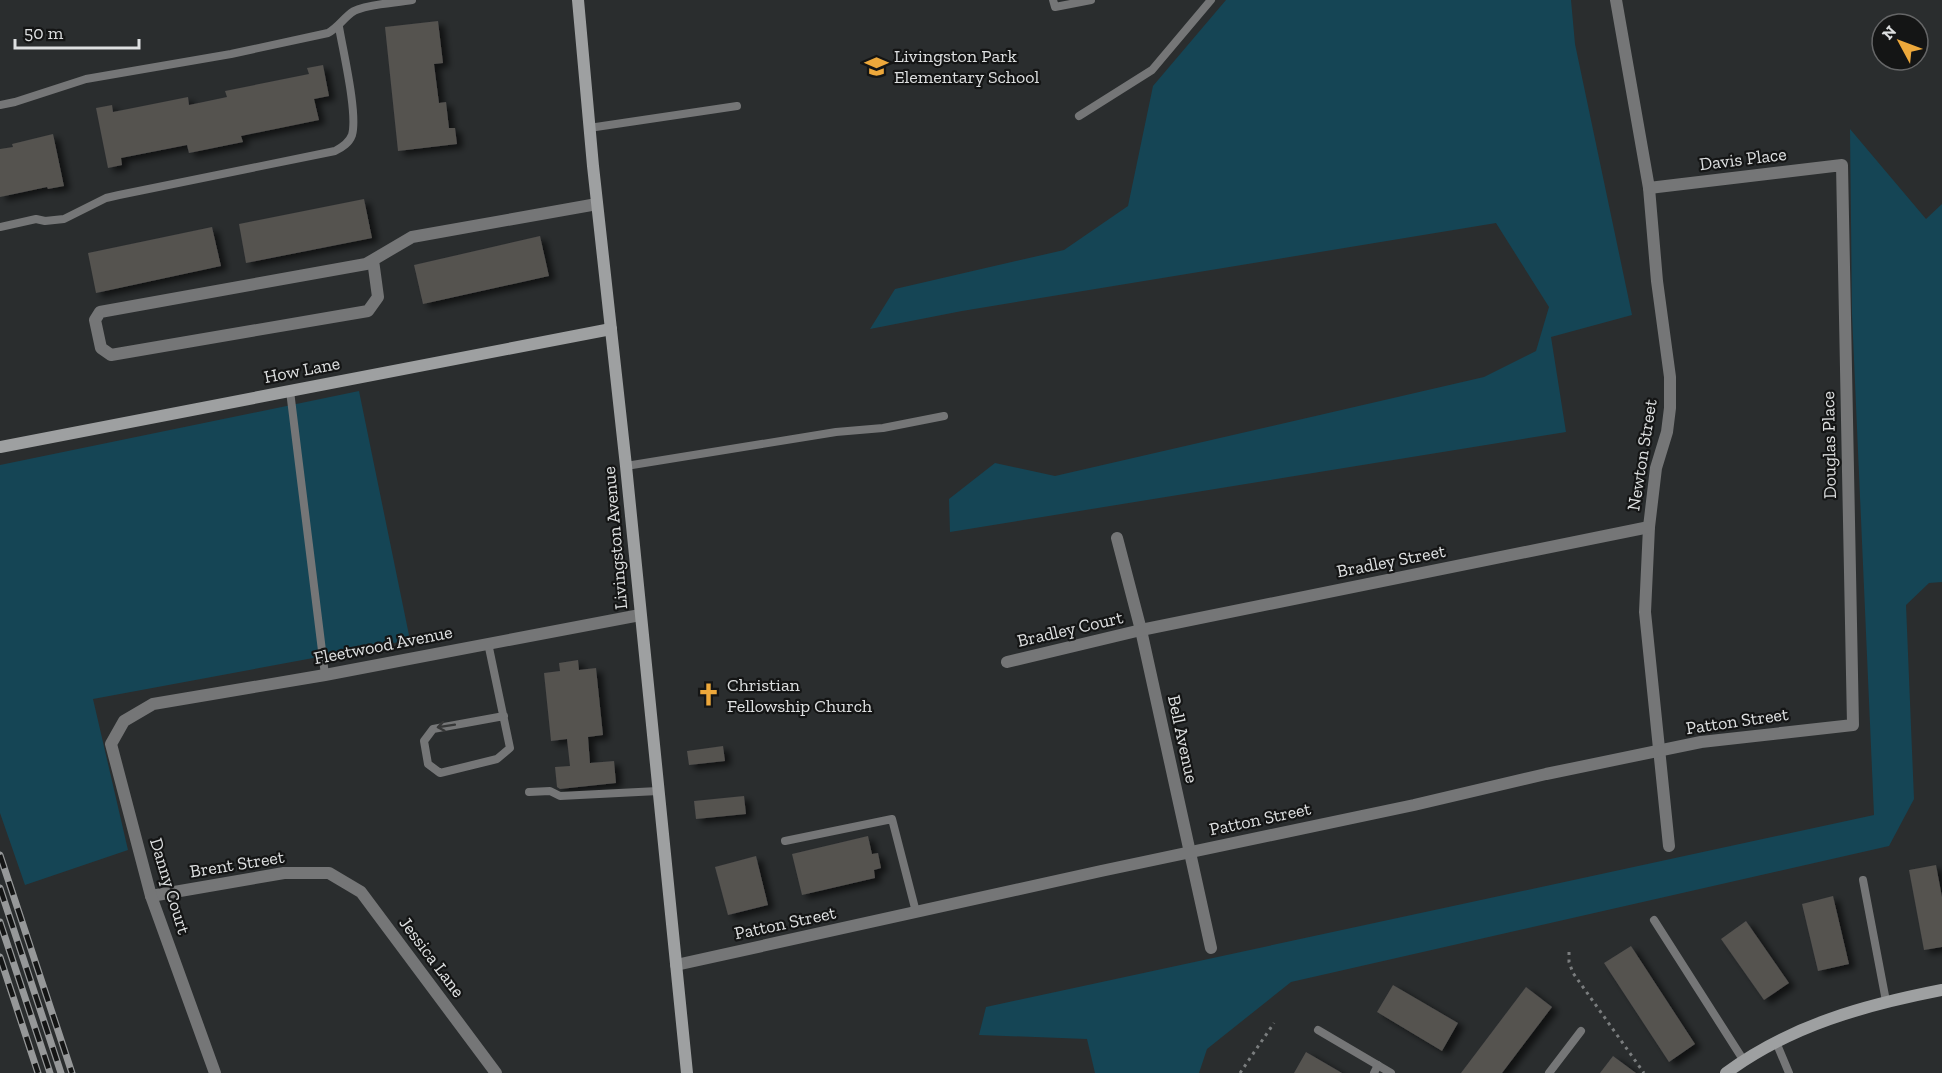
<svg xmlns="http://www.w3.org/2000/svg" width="1942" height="1073" viewBox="0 0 1942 1073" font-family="'Zilla Slab',serif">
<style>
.green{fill:#154555}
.building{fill:#545250;filter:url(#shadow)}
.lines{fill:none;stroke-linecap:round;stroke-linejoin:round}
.path{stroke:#7a7d7e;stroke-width:3;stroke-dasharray:3 4.5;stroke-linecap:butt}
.lane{stroke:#757677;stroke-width:8}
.street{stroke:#757677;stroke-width:12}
.secondary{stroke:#9ea0a1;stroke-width:12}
.rail-casing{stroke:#969899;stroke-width:7}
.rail{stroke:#141515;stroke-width:4.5;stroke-dasharray:14;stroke-linecap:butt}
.oneway{stroke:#363737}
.labels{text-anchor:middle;stroke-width:4.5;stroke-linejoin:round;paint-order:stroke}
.poi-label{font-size:18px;fill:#dee0e1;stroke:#141515;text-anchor:start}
.street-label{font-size:18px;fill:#dee0e1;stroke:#141515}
</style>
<defs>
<filter id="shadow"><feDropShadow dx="6" dy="4" stdDeviation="3" flood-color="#0009"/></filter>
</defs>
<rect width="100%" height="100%" fill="#2a2d2e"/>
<!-- green -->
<g class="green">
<path d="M1226 0H1571L1575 44 1632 315 1551 337 1566 432 950 532 949 499 995 463 1055 476 1484 377 1536 351 1549 307 1496 223 962 311 870 329 895 289 1064 250 1128 206 1153 86Z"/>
<path d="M1850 129 1926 219 1942 204V582L1929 583 1906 605 1914 799 1889 846 1291 982 1207 1049 1199 1073H1095L1087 1039 979 1035 986 1007 1874 815 1852 314Z"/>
<path d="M359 391 410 640 93 699 128 850 25 885 0 813V465Z"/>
</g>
<!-- building -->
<g class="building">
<path d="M438 21 443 63 434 64 439 103 446 102 449 128H455L457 144 398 151 385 27Z"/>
<path d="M323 65 329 96 314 99 319 120 241 136 243 142 189 153 187 145 121 158 122 165 108 168 96 108 112 105 113 112 188 97 189 105 227 97 225 91 309 74 307 68Z"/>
<path d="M53 134 64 186 48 189 47 187 0 197V149L13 147 12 144Z"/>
<path d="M364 199 372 238 246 263 239 224Z"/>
<path d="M212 227 221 266 96 293 88 253Z"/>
<path d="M540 236 549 276 423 304 414 265Z"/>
<path d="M578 660 579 670 596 668 603 735 588 737 590 763 614 761 616 783 560 789 557 787 555 767 570 766 567 739 551 741 544 673 560 671 559 663Z"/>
<path d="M723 746 725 761 689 765 687 751Z"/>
<path d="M744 796 746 814 696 819 694 801Z"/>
<path d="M868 836 872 854 878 853 881 868 874 870 875 878 802 895 792 854Z"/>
<path d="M756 856 768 905 728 915 715 867Z"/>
<path d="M1936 865 1942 897V947L1924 950 1909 870Z"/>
<path d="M1833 896 1849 964 1818 971 1802 904Z"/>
<path d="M1746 921 1789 983 1764 1000 1721 939Z"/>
<path d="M1631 946 1695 1044 1669 1062 1604 963Z"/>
<path d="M1393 985 1458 1023 1442 1051 1377 1012Z"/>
<path d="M1526 987 1552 1007 1502 1073H1461Z"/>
<path d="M1306 1052 1342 1073H1294Z"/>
<path d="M1613 1056 1636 1073H1600Z"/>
</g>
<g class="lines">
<!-- path -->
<g class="path">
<path d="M1569 952V962L1573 973 1644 1073"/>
<path d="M1240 1073 1274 1023"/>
</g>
<!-- lane -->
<g class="lane">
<path d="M1053 0 1055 7 1091 0"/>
<path d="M0 105 15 102 86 79 231 54 328 33C339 27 344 17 354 11 367 4 396 3 412 0"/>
<path d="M1079 116 1152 70 1211 0"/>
<path d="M589 128 737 106"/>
<path d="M0 227 36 219 45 221 64 219 106 198 119 195 335 151C343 147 349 143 352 135 358 114 343 51 339 27"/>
<path d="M290 391 325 675"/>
<path d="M626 466 836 432 883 428 944 416"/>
<path d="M488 643 510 748 497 759 440 773 428 764 424 741 433 729 504 716"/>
<path d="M529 792 550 791 560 796 658 791"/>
<path d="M785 841 892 819 916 912"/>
<path d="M1863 880 1886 1001"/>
<path d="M1654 920 1744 1061"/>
<path d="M1318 1030 1391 1073"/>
<path d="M1776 1042 1789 1073"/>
<path d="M1374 1073 1378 1065"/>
<path d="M1549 1073 1581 1031"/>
</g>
<!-- street -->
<g class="street">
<path d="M1616 0 1649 188 1657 281 1670 377V408L1667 432 1656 468 1649 527 1645 612 1669 846"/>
<path d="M373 260 378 297 368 311 111 355 101 348 95 320 100 312 366 264 412 237 597 204"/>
<path d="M1117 538 1141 630 1211 948"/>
<path d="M1007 662 1141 630 1649 527"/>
<path d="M151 896 284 873H329L361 892 496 1073"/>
<path d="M676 965 1101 871 1414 805 1546 774 1701 742 1853 725 1842 165 1649 188"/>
<path d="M215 1073 151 896 111 744 124 721 153 704 325 675 640 615"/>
</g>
<!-- secondary -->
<g class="secondary">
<path d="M578 0 593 166 626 466 687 1073"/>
<path d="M0 447 611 329"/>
<path d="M1726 1073C1791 1025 1865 1005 1942 990"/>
</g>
<defs>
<g id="rail">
<path d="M0 855 72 1073"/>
<path d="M0 888 61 1073"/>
<path d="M0 922 50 1073"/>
<path d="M0 957 38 1073"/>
</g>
</defs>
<!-- rail casing -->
<use href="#rail" class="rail-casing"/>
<!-- rail -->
<use href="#rail" class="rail"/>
</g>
<!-- one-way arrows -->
<defs><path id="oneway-shaft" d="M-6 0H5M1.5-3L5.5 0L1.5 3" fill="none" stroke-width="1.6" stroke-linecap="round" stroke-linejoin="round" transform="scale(1.5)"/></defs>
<use class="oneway" href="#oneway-shaft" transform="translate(446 726) rotate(171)"/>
<!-- icons -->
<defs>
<symbol id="school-bare" viewBox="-9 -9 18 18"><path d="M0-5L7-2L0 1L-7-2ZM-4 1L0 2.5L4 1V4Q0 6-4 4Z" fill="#eda83b" stroke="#141515" stroke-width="2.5" paint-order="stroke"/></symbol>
<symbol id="church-bare" viewBox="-9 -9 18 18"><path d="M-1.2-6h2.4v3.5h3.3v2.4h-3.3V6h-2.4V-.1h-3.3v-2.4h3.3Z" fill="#eda83b" stroke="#141515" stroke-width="2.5" paint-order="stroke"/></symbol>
</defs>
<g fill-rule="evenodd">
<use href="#school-bare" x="860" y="50" width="33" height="33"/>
<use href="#church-bare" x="692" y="678" width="33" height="33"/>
</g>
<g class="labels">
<!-- poi labels -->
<g class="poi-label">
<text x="894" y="62">Livingston Park<tspan x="894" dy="21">Elementary School</tspan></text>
<text x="727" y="691">Christian<tspan x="727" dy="21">Fellowship Church</tspan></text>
</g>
<!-- street labels -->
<g class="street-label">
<text transform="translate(1743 159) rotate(-7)" y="6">Davis Place</text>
<text transform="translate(302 370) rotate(-11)" y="6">How Lane</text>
<text transform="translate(1829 445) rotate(-91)" y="6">Douglas Place</text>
<text transform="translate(1642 455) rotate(-81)" y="6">Newton Street</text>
<text transform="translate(615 538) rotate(-95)" y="6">Livingston Avenue</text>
<text transform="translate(1391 561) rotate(-11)" y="6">Bradley Street</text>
<text transform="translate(1070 629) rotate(-13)" y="6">Bradley Court</text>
<text transform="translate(383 645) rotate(-11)" y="6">Fleetwood Avenue</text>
<text transform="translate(1737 721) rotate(-8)" y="6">Patton Street</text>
<text transform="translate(1183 739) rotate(78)" y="6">Bell Avenue</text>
<text transform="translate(1260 819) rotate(-12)" y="6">Patton Street</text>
<text transform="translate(237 864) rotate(-9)" y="6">Brent Street</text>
<text transform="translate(170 886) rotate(73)" y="6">Danny Court</text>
<text transform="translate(785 923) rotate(-12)" y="6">Patton Street</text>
<text transform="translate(432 957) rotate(53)" y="6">Jessica Lane</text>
</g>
</g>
<!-- north arrow -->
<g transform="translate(1900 42) rotate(311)"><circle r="28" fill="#141515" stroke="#656667" stroke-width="1.5"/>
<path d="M0-4.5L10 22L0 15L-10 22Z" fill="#eda83b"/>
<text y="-9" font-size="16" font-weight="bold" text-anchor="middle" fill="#dee0e1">N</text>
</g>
<!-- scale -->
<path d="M15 39v9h124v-9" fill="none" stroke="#dee0e1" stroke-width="3"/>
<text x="24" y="39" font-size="18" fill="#dee0e1" stroke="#141515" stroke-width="4.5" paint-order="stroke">50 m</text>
</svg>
